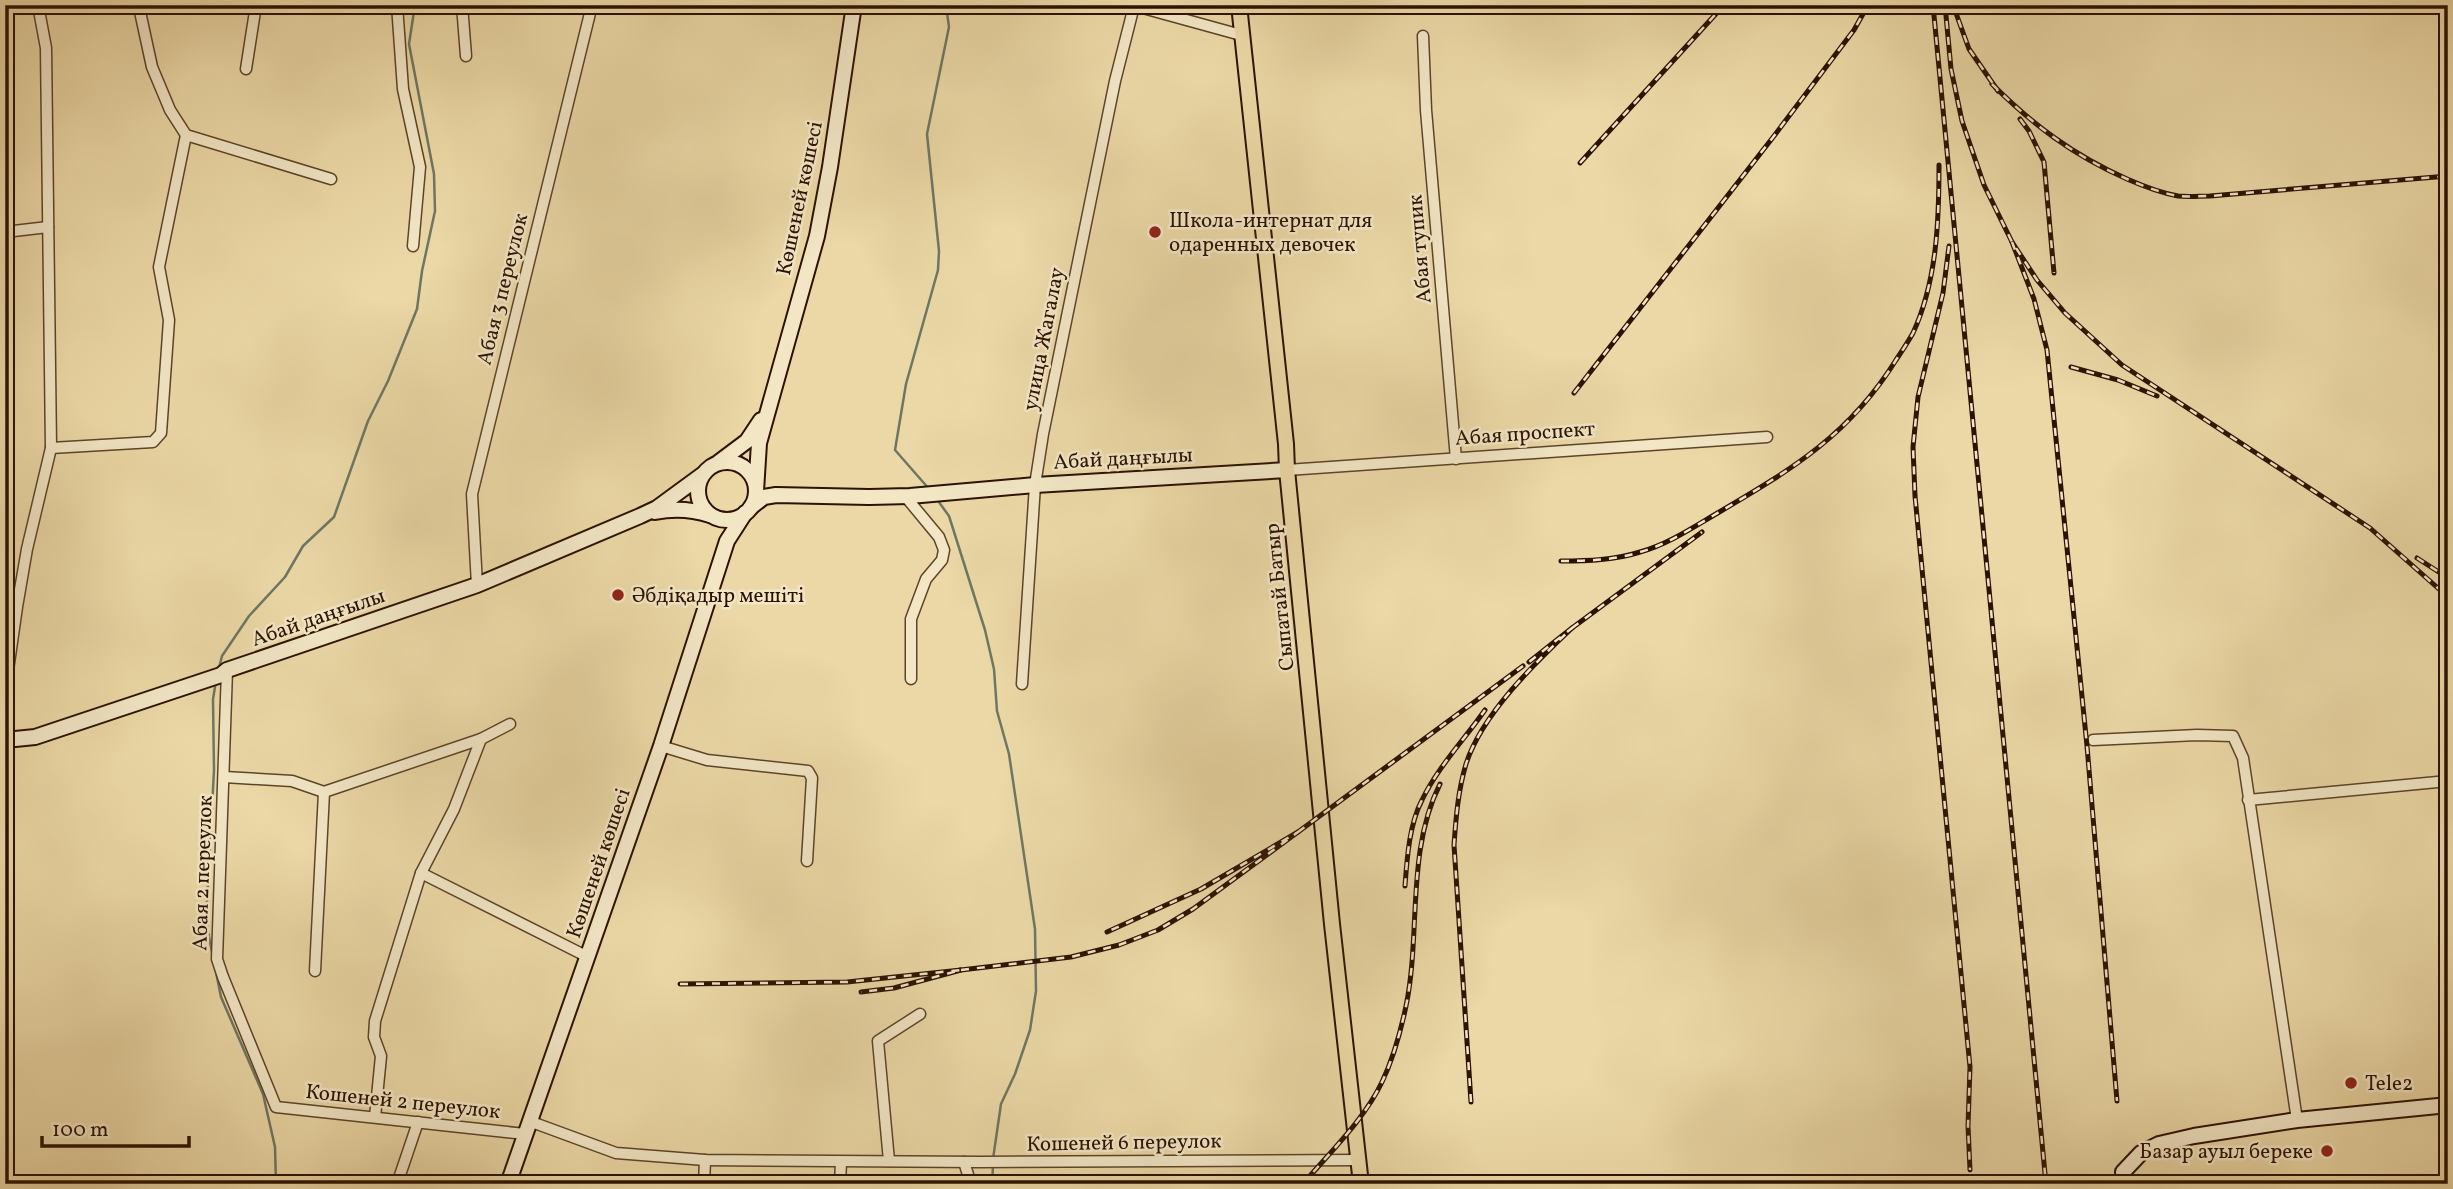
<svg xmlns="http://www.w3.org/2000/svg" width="2453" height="1189" viewBox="0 0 2453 1189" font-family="Vollkorn,serif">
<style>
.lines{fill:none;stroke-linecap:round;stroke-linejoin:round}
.stream{stroke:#6d7765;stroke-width:2.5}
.minor-casing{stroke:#5c442a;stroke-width:13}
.secondary-casing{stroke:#2c1201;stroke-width:18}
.primary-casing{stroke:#2c1201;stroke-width:18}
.minor{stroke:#f2e6c5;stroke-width:10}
.secondary{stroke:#f2e6c5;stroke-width:14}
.primary{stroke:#ebd8a6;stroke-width:14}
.rail-casing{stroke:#2c1201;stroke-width:5}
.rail{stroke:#f2e6c5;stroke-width:2.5;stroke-dasharray:8;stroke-linecap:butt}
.poi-dot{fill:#8f2418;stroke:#f2e6c5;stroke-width:2.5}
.labels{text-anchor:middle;stroke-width:5;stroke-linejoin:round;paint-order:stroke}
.street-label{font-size:21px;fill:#2c1201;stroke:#f2e6c5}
.poi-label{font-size:21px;fill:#2c1201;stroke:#f2e6c5;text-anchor:start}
</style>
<rect width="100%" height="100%" fill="#ebd8a6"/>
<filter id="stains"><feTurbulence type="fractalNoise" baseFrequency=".00286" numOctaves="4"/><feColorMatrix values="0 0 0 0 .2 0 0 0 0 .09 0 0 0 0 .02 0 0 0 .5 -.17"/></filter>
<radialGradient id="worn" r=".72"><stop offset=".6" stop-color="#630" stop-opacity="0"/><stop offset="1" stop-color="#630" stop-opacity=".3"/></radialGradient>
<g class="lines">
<!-- stream -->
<g class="stream">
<path d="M930 490 895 450 906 384 938 270 939 251 927 134 949 27 946 5"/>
<path d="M936 498 949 516 985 630 994 669 997 711 1009 754 1035 929 1036 991 1030 1030 1015 1074 1001 1104 993 1159"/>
<path d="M219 668 222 656 249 616 285 577 303 546 334 517 368 421 388 381 417 309 422 271 435 211 434 174 409 44 415 5"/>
<path d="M213 957 206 921 214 770 213 699 216 681"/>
<path d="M215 967 221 997 263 1094 275 1147 276 1184"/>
<path d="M992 1184 993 1166"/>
</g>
<defs>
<g id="minor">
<path d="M397 5 403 89 420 167 413 246"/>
<path d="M462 5 466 56"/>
<path d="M1132 5 1241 35"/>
<path d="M1423 36 1426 110 1456 459"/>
<path d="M246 69 256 5"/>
<path d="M186 135 331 179"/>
<path d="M5 232 48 227"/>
<path d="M51 448 153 442 161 433 169 320 159 267 186 135 170 110 152 67 139 7"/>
<path d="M1287 470 1767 437"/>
<path d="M905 496 939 537 944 550 942 560 926 579 911 619V679"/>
<path d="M477 585 472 494 592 5"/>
<path d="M227 670 217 959 223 977 276 1107 525 1134"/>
<path d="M1022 684 1035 485 1043 434 1115 81 1134 6"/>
<path d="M2093 740 2197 735 2233 736 2243 758 2297 1120"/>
<path d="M7 741 6 684 17 607 27 549 51 448 46 48 38 5"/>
<path d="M661 746 707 760 808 771 812 778 807 861"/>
<path d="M224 777 292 781 324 792 481 739 510 724"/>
<path d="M2248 800 2448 781"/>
<path d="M421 873 588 957"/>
<path d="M315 971 324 792"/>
<path d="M375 1117 381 1056 374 1037 375 1021 421 873 454 809 481 739"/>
<path d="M529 1121 616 1153 705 1160 980 1162 1359 1160"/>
<path d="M889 1161 878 1041 920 1014"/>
<path d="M964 1162 971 1184"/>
<path d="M397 1184 418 1122"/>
<path d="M704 1184 705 1160"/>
<path d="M840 1184 841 1162"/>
</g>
<g id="secondary">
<path d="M719 462 747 441 761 420"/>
<circle cx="727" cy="491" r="29"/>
<path d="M756 491 759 443 817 236 830 167 854 5"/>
<path d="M751 507 764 497 776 495 869 497 910 496 1035 485 1287 470"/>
<path d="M655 512C675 508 691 509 710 515"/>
<path d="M5 740 35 737 221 675 227 670 477 585 640 516 657 508 702 475"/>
<path d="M508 1184 661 746 727 541 745 513"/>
<path d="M2124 1184 2123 1172 2141 1153 2159 1144 2194 1136 2297 1120 2448 1105"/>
</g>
<path id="primary" d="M1239 5 1286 444 1287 470 1332 924 1361 1184"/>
</defs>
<!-- minor casing -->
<use href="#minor" class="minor-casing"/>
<!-- secondary casing -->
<use href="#secondary" class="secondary-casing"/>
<!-- primary casing -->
<use href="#primary" class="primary-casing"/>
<!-- minor -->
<use href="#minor" class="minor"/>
<!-- secondary -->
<use href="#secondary" class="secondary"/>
<!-- primary -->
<use href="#primary" class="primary"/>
<defs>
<g id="rail">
<path d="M1933 5 2046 1184"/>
<path d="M1945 5 1951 69 1962 121 1984 185 2012 242 2037 280 2065 313 2122 365 2370 528 2448 597"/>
<path d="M1953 5 1969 49 1998 91"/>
<path d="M1992 84C2033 125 2073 155 2127 179 2143 186 2161 193 2178 196 2188 197 2200 196 2210 196L2448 176"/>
<path d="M2020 119 2029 131 2044 162 2054 273"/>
<path d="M1580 163 1724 5"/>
<path d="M2012 242 2034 299 2047 350 2087 746 2117 1101"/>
<path d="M1949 246 1943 293 1918 397 1913 447 1915 496 1970 1067 1968 1126 1970 1170"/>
<path d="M2071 367 2118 380 2157 396"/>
<path d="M1574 393 1774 136 1854 30 1868 5"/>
<path d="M2417 558 2448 578"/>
<path d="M1561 561C1588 561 1615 560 1640 552 1669 544 1695 526 1721 511 1794 468 1850 434 1896 360 1902 351 1908 342 1913 333 1937 281 1939 221 1939 165"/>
<path d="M1572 628 1702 532"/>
<path d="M1298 832 1523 666"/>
<path d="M1405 886C1407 859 1409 825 1422 800 1438 767 1464 740 1485 710"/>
<path d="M961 970 1071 957 1119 945 1158 930 1193 909 1298 832 1201 889 1107 932"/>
<path d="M680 984 847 982 961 970 894 988 861 992"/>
<path d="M1471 1102 1454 845C1456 817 1458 791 1466 764 1482 714 1535 663 1572 628L1529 662"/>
<path d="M1303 1184C1330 1152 1364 1120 1382 1082 1393 1059 1401 1030 1406 1006 1421 934 1406 851 1440 784"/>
</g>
</defs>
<!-- rail casing -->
<use href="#rail" class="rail-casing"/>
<!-- rail -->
<use href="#rail" class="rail"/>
</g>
<!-- markers -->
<g class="poi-dot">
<circle cx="1155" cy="232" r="7"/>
<circle cx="618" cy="595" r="7"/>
<circle cx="2351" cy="1083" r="7"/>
<circle cx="2327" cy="1151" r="7"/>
</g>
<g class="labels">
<!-- street labels -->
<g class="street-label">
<text transform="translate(799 198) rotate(-78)" y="7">Көшеней көшесі</text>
<text transform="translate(1419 249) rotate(-95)" y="7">Абая тупик</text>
<text transform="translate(502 289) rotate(-76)" y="7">Абая 3 переулок</text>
<text transform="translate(1043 339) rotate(-79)" y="7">улица Жагалау</text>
<text transform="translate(1525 433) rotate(-4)" y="7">Абая проспект</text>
<text transform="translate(1123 458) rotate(-3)" y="7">Абай даңғылы</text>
<text transform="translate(1279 597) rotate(-96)" y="7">Сыпатай Батыр</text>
<text transform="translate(318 617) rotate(-19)" y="7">Абай даңғылы</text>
<text transform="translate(598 863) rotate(-71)" y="7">Көшеней көшесі</text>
<text transform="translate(202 873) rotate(-88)" y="7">Абая 2 переулок</text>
<text transform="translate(403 1101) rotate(6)" y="7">Кошеней 2 переулок</text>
<text transform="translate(1124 1142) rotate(-1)" y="7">Кошеней 6 переулок</text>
</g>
<!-- poi labels -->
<g class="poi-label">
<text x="1169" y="227">Школа-интернат для<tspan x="1169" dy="24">одаренных девочек</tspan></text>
<text x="632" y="602">Әбдіқадыр мешіті</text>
<text x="2365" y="1090">Tele2</text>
<text x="2313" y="1158" text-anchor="end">Базар ауыл береке</text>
</g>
</g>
<!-- margin -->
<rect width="2453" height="1189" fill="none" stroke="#ebd8a6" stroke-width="28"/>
<rect x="7" y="7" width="2439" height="1175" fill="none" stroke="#2c1201" stroke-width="3.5"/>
<rect x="14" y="14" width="2425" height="1161" fill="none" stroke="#2c1201" stroke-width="2"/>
<!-- scale -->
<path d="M42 1136v10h147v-10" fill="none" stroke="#2c1201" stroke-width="3.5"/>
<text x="52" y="1136" font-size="21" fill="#2c1201" stroke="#f2e6c5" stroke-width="5" paint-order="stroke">100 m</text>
<rect width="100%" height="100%" filter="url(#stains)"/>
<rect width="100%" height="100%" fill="url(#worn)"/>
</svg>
